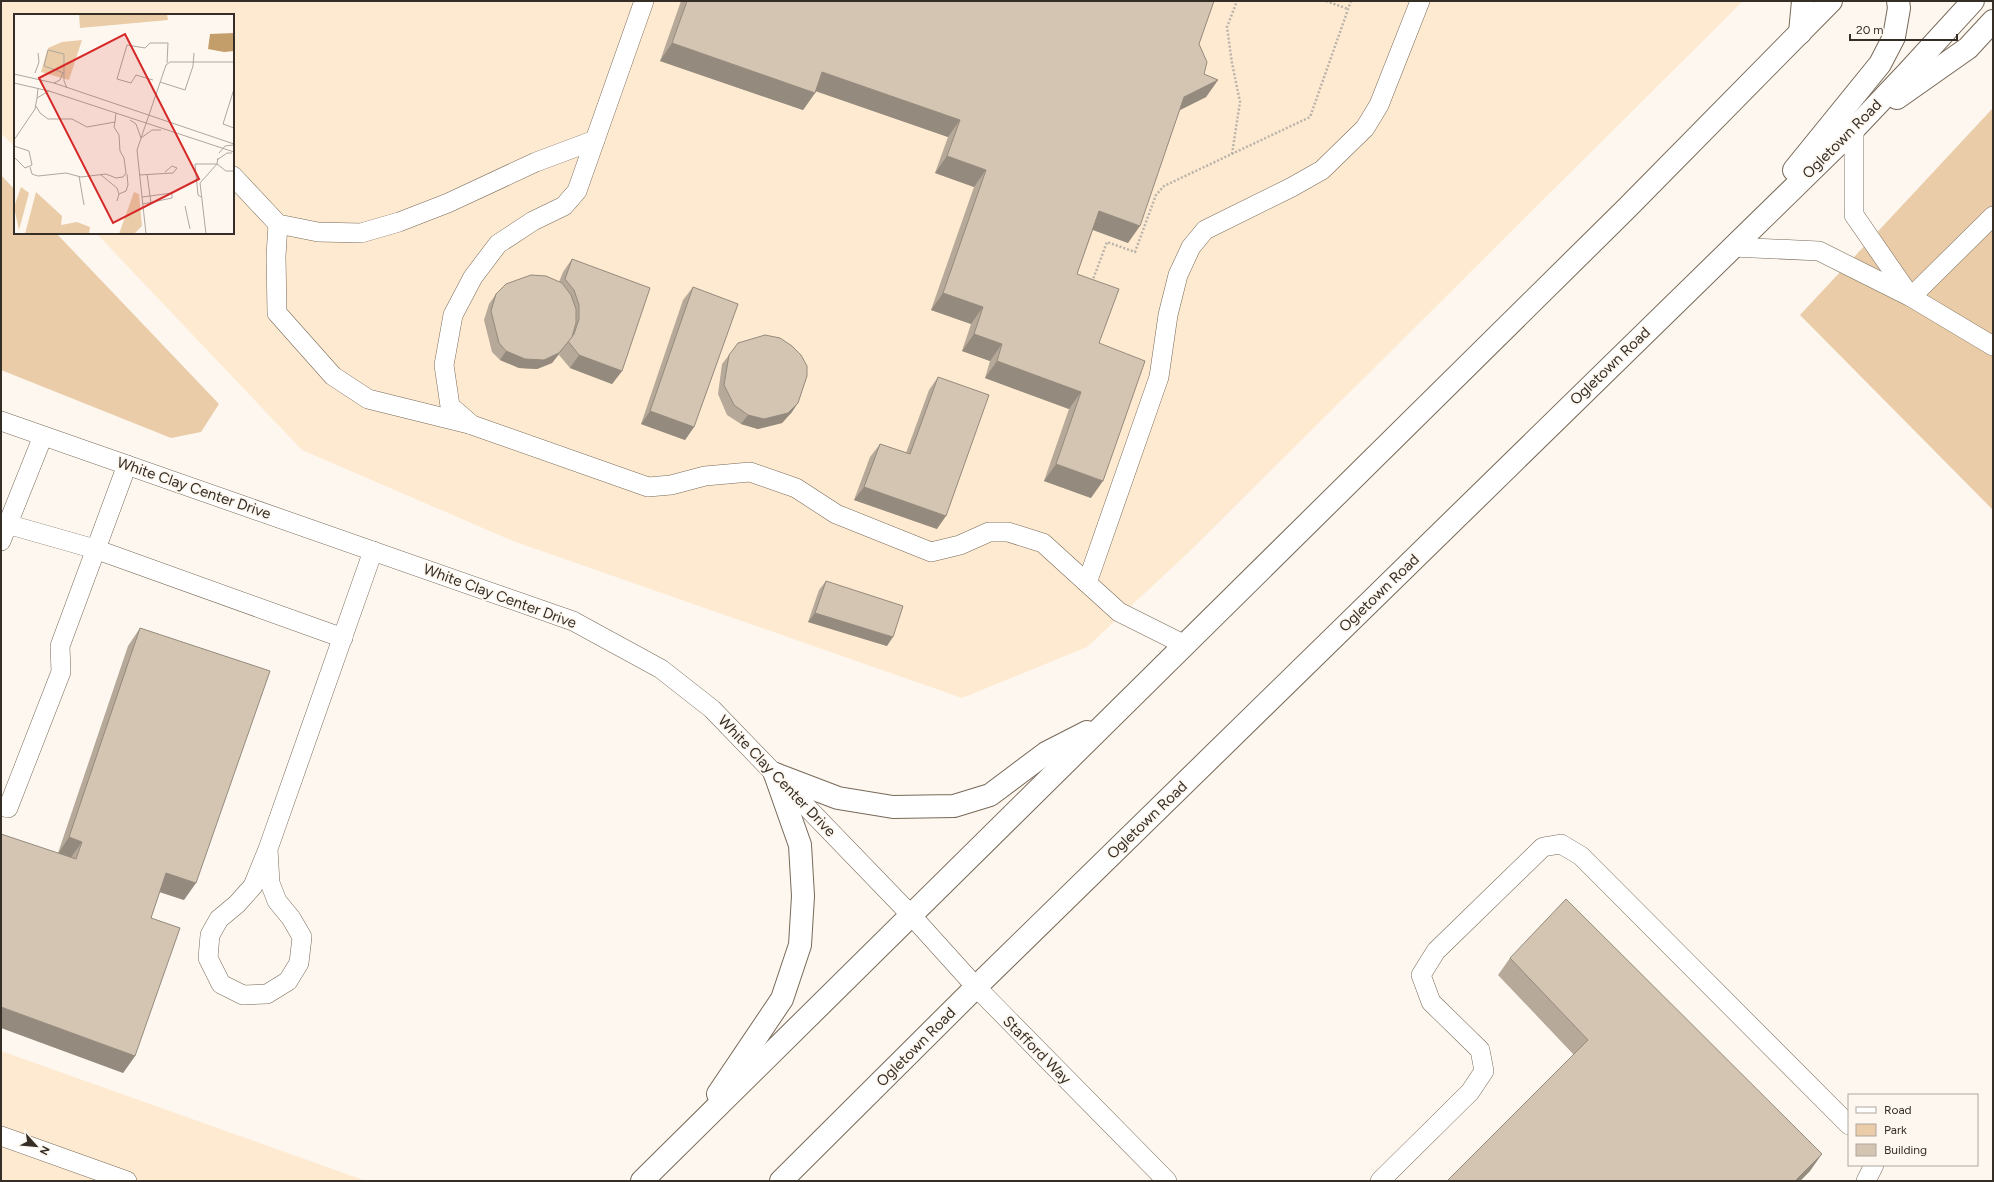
<svg xmlns="http://www.w3.org/2000/svg" width="1994" height="1182" font-family="Figtree,sans-serif">
<rect width="100%" height="100%" fill="#fdf7ef"/>
<g fill="#feead0">
<polygon points="1,1 1743,1 1191,550 1087,647 962,698 513,541 302,450 96,233 233,233 233,15 15,15 15,147 1,133"/>
<polygon points="1,1051 366,1181 1,1181"/>
</g>
<g fill="#eacda8">
<polygon points="1993,108 1993,510 1800,315"/>
<polygon points="1,175 15,190 15,233 56,233 219,404 201,432 171,438 1,370"/>
</g>
<g fill="none" stroke-linecap="round" stroke-linejoin="round">
<g stroke="#776958" stroke-width="20">
<g id="lane">
<polyline points="644,1 577,191 564,206 533,221 498,244 473,277 453,315 444,365 450,406 472,425 648,487 671,485 705,476 750,472 796,488 836,514 931,552 960,545 989,532 1008,532 1043,543 1087,583"/>
<polyline points="1854,129 1854,215 1910,296"/>
<polyline points="233,176 278,224 318,232 361,233 399,222 448,203 536,162 595,140"/>
<polyline points="278,224 276,256 277,313 333,376 368,399 469,424"/>
<polyline points="1732,247 1819,251 1911,297 1993,346"/>
<polyline points="1911,297 1993,216"/>
<polyline points="1,421 573,621 661,669 712,709 911,915 976,987 1167,1181"/>
<polyline points="7,524 95,549 343,638"/>
<polyline points="1,541 43,436"/>
<polyline points="1185,645 1119,612 1087,583 1159,377 1168,315 1178,275 1191,247 1205,230 1292,187 1322,170 1365,128 1379,105 1420,1"/>
<polyline points="1,806 8,808 61,672 60,646 127,465"/>
<polyline points="268,849 270,883 277,901 291,918 302,937 299,963 288,981 267,994 243,995 221,984 208,958 210,935 219,919 237,904 253,886 268,849 373,551"/>
<polyline points="1,1136 127,1181"/>
<polyline points="1380,1181 1470,1092 1484,1071 1480,1050 1431,1002 1421,975 1436,951 1543,847 1561,844 1581,856 1849,1125"/>
<polyline points="1866,1181 1874,1165"/>
</g>
</g>
<g stroke="#776958" stroke-width="24">
<polyline id="street" points="1800,33 1803,1"/>
</g>
<g stroke="#776958" stroke-width="24">
<g id="primary">
<polyline points="1897,98 1968,48 1993,21"/>
<polyline points="1794,170 1880,64 1894,37 1899,8 1898,1"/>
<polyline points="775,774 838,798 893,807 954,806 990,795 1046,753 1087,732"/>
<polyline points="718,1094 782,999 800,945 803,896 800,845 775,774"/>
<polyline points="642,1181 1627,208 1831,1"/>
<polyline points="781,1181 976,987 1854,129 1908,72 1973,1"/>
</g>
</g>
<g stroke="#b9b3ab" stroke-width="2.5" stroke-dasharray="2 2" stroke-linecap="butt">
<polyline points="1326,1 1348,9"/>
<polyline points="1232,154 1240,102 1232,63 1227,27 1237,1"/>
<polyline points="1092,282 1107,242 1135,252 1156,195 1164,186 1310,117 1351,1"/>
</g>
<use href="#lane" stroke="#fff" stroke-width="19"/>
<use href="#street" stroke="#fff" stroke-width="22"/>
<use href="#primary" stroke="#fff" stroke-width="22"/>
</g>
<g fill="#b6a999">
<polygon points="681,1 1214,1 1199,44 1204,74 1218,80 1206,97 1180,110 1128,243 1093,230 1077,274 1099,343 1091,498 1044,481 1069,409 985,378 990,361 962,351 971,324 931,310 974,187 935,173 948,137 815,91 815,93 803,110 660,61"/>
<polygon points="572,259 622,371 612,384 570,368 559,355 561,352 552,363 537,369 519,368 500,360 492,352 484,320 489,304 496,294 559,282 563,272"/>
<polygon points="693,287 694,427 685,440 641,424 683,300"/>
<polygon points="729,355 792,412 782,423 758,429 741,424 727,415 718,394 722,364"/>
<polygon points="938,377 937,529 854,500 870,457 880,444 906,453 929,390"/>
<polygon points="826,581 887,646 808,622 819,590"/>
<polygon points="140,628 184,900 159,892 151,918 135,1056 123,1073 58,853 128,646"/>
<polygon points="1510,958 1810,1171 1800,1181 1447,1181 1574,1055 1498,975"/>
</g>
<g fill="#948a7d">
<polygon points="672,43 815,93 803,110 660,61"/>
<polygon points="822,72 960,120 948,137 810,89"/>
<polygon points="1218,80 1206,97 1172,114 1184,97"/>
<polygon points="947,156 986,170 974,187 935,173"/>
<polygon points="1099,211 1140,226 1128,243 1088,228"/>
<polygon points="943,293 983,307 971,324 931,310"/>
<polygon points="974,334 1002,344 990,361 962,351"/>
<polygon points="567,343 552,363 537,369 519,368 500,360 506,351"/>
<polygon points="579,355 622,371 612,384 570,368"/>
<polygon points="997,361 1081,392 1069,409 985,378"/>
<polygon points="798,403 792,412 782,423 758,429 741,424 748,415"/>
<polygon points="650,411 694,427 685,440 641,424"/>
<polygon points="1056,464 1103,481 1091,498 1044,481"/>
<polygon points="864,487 946,516 937,529 854,500"/>
<polygon points="815,613 893,637 887,646 808,622"/>
<polygon points="69,837 82,842 70,859 58,854"/>
<polygon points="166,873 196,883 184,900 154,890"/>
<polygon points="1,1007 135,1056 123,1073 1,1028"/>
<polygon points="1822,1154 1810,1171 1800,1181 1795,1181"/>
</g>
<g fill="#d4c5b2" stroke="#948a7d">
<polygon points="687,1 1214,1 1199,44 1207,62 1204,74 1218,80 1184,97 1140,226 1099,211 1077,274 1119,289 1099,343 1145,361 1103,481 1056,464 1081,392 997,361 1002,344 974,334 983,307 943,293 986,170 947,156 960,120 822,72 815,93 672,43"/>
<polygon points="572,259 650,288 622,371 579,355 568,341 574,334 579,319 579,305 574,290 565,279"/>
<polygon points="531,275 546,276 562,283 571,295 576,309 576,323 572,337 559,353 544,360 525,359 506,351 499,343 491,311 496,294 506,284"/>
<polygon points="693,287 738,304 694,427 650,411"/>
<polygon points="765,335 780,338 792,346 801,355 807,366 807,376 798,403 788,413 764,419 748,415 734,405 724,385 729,355 738,343"/>
<polygon points="938,377 989,395 946,516 864,487 880,444 910,454"/>
<polygon points="826,581 903,606 893,637 815,613"/>
<polygon points="140,628 270,671 196,883 166,873 151,918 180,928 135,1056 1,1007 1,834 76,859 82,842 69,837"/>
<polygon points="1566,899 1822,1154 1795,1181 1447,1181 1588,1040 1510,958"/>
</g>
<g text-anchor="middle" stroke-width="3.5" stroke-linejoin="round" paint-order="stroke">
<g font-size="15" fill="#342e27" stroke="#fdf7ef">
<text transform="translate(1842 139) rotate(-45)" y="5">Ogletown Road</text>
<text transform="translate(1610 366) rotate(-44)" y="5">Ogletown Road</text>
<text transform="translate(194 488) rotate(19)" y="5">White Clay Center Drive</text>
<text transform="translate(1379 593) rotate(-44)" y="5">Ogletown Road</text>
<text transform="translate(500 596) rotate(20)" y="5">White Clay Center Drive</text>
<text transform="translate(777 776) rotate(46)" y="5">White Clay Center Drive</text>
<text transform="translate(1147 820) rotate(-44)" y="5">Ogletown Road</text>
<text transform="translate(916 1047) rotate(-45)" y="5">Ogletown Road</text>
<text transform="translate(1037 1050) rotate(45)" y="5">Stafford Way</text>
</g>
</g>
<g transform="translate(14 14)">
<rect width="220" height="220" fill="#fdf7ef"/>
<path d="M65 0H153L154 6 66 14ZM68 26 55 66 27 58 34 34 48 28ZM7 173 15 179 5 216 0 193ZM22 178 48 202 47 211 63 208 76 213 75 220H11ZM120 178 125 180 128 212 120 220H105Z" fill="#eacda8"/>
<path d="M220 19V37L210 38 194 35 196 20Z" fill="#c39d6a"/>
<path fill="none" stroke="#ada79f" stroke-width="1" d="M21 59 25 48 24 39M50 59 30 52 34 36 50 40V67L53 74M0 60 40 69 220 130M139 66 122 61 117 69 103 65 113 31 131 34 136 29H154L153 49M146 68 171 76 179 52 180 39M0 69 35 77 220 138M40 69 46 66 49 59M24 74 23 84 35 77M220 75 209 110 220 114M22 92 26 99 34 105H58L73 113 101 108 102 99M116 106 122 110 127 124M127 124 138 116H147M0 126 21 95 23 84M0 132 15 137 18 151 11 154 0 143M205 139 211 132 219 131M203 146 213 139H218M16 153 18 160 24 162 52 159 67 163 92 160 102 164 109 163 112 159 110 144 106 137 105 121 100 113 101 108M133 160 137 189M87 161 103 174 105 180 103 187M125 161 159 159 163 154 158 152 151 158M65 162 70 191M105 180 112 177 114 171 113 160M128 183 158 179V184L129 190M187 183 184 181 181 150H203L212 157H220M171 192 176 215M132 220 123 136 152 51 156 48H220M192 220 186 169 203 150 204 144"/>
<path fill="#d62828" fill-opacity="0.15" stroke="#d62828" stroke-width="2" d="M111 20 185 165 99 209 25 64Z"/>
<rect width="220" height="220" fill="none" stroke="#342e27" stroke-width="2"/>
</g>
<rect width="1994" height="1182" fill="none" stroke="#342e27" stroke-width="4"/>
<rect x="1848" y="1094" width="130" height="72" fill="#fdf7ef" stroke="#ada79f"/>
<rect x="1856" y="1107" width="20" height="6" fill="#ffffff" stroke="#ada79f"/>
<text x="1884" y="1114" font-size="12" fill="#342e27">Road</text>
<rect x="1856" y="1124" width="20" height="12" fill="#eacda8" stroke="#ada79f"/>
<text x="1884" y="1134" font-size="12" fill="#342e27">Park</text>
<rect x="1856" y="1144" width="20" height="12" fill="#d4c5b2" stroke="#ada79f"/>
<text x="1884" y="1154" font-size="12" fill="#342e27">Building</text>
<g transform="translate(36 1146) rotate(117)" stroke="#fdf7ef" stroke-width="3" paint-order="stroke">
<path d="M0-3L7 15L0 10L-7 15Z" fill="#342e27"/>
<text y="-6" font-size="11" font-weight="bold" text-anchor="middle" fill="#342e27">N</text>
</g>
<path d="M1850 34v6h107v-6" fill="none" stroke="#342e27" stroke-width="2"/>
<text x="1856" y="34" font-size="12" fill="#342e27" stroke="#fdf7ef" stroke-width="3" paint-order="stroke">20 m</text>
</svg>
